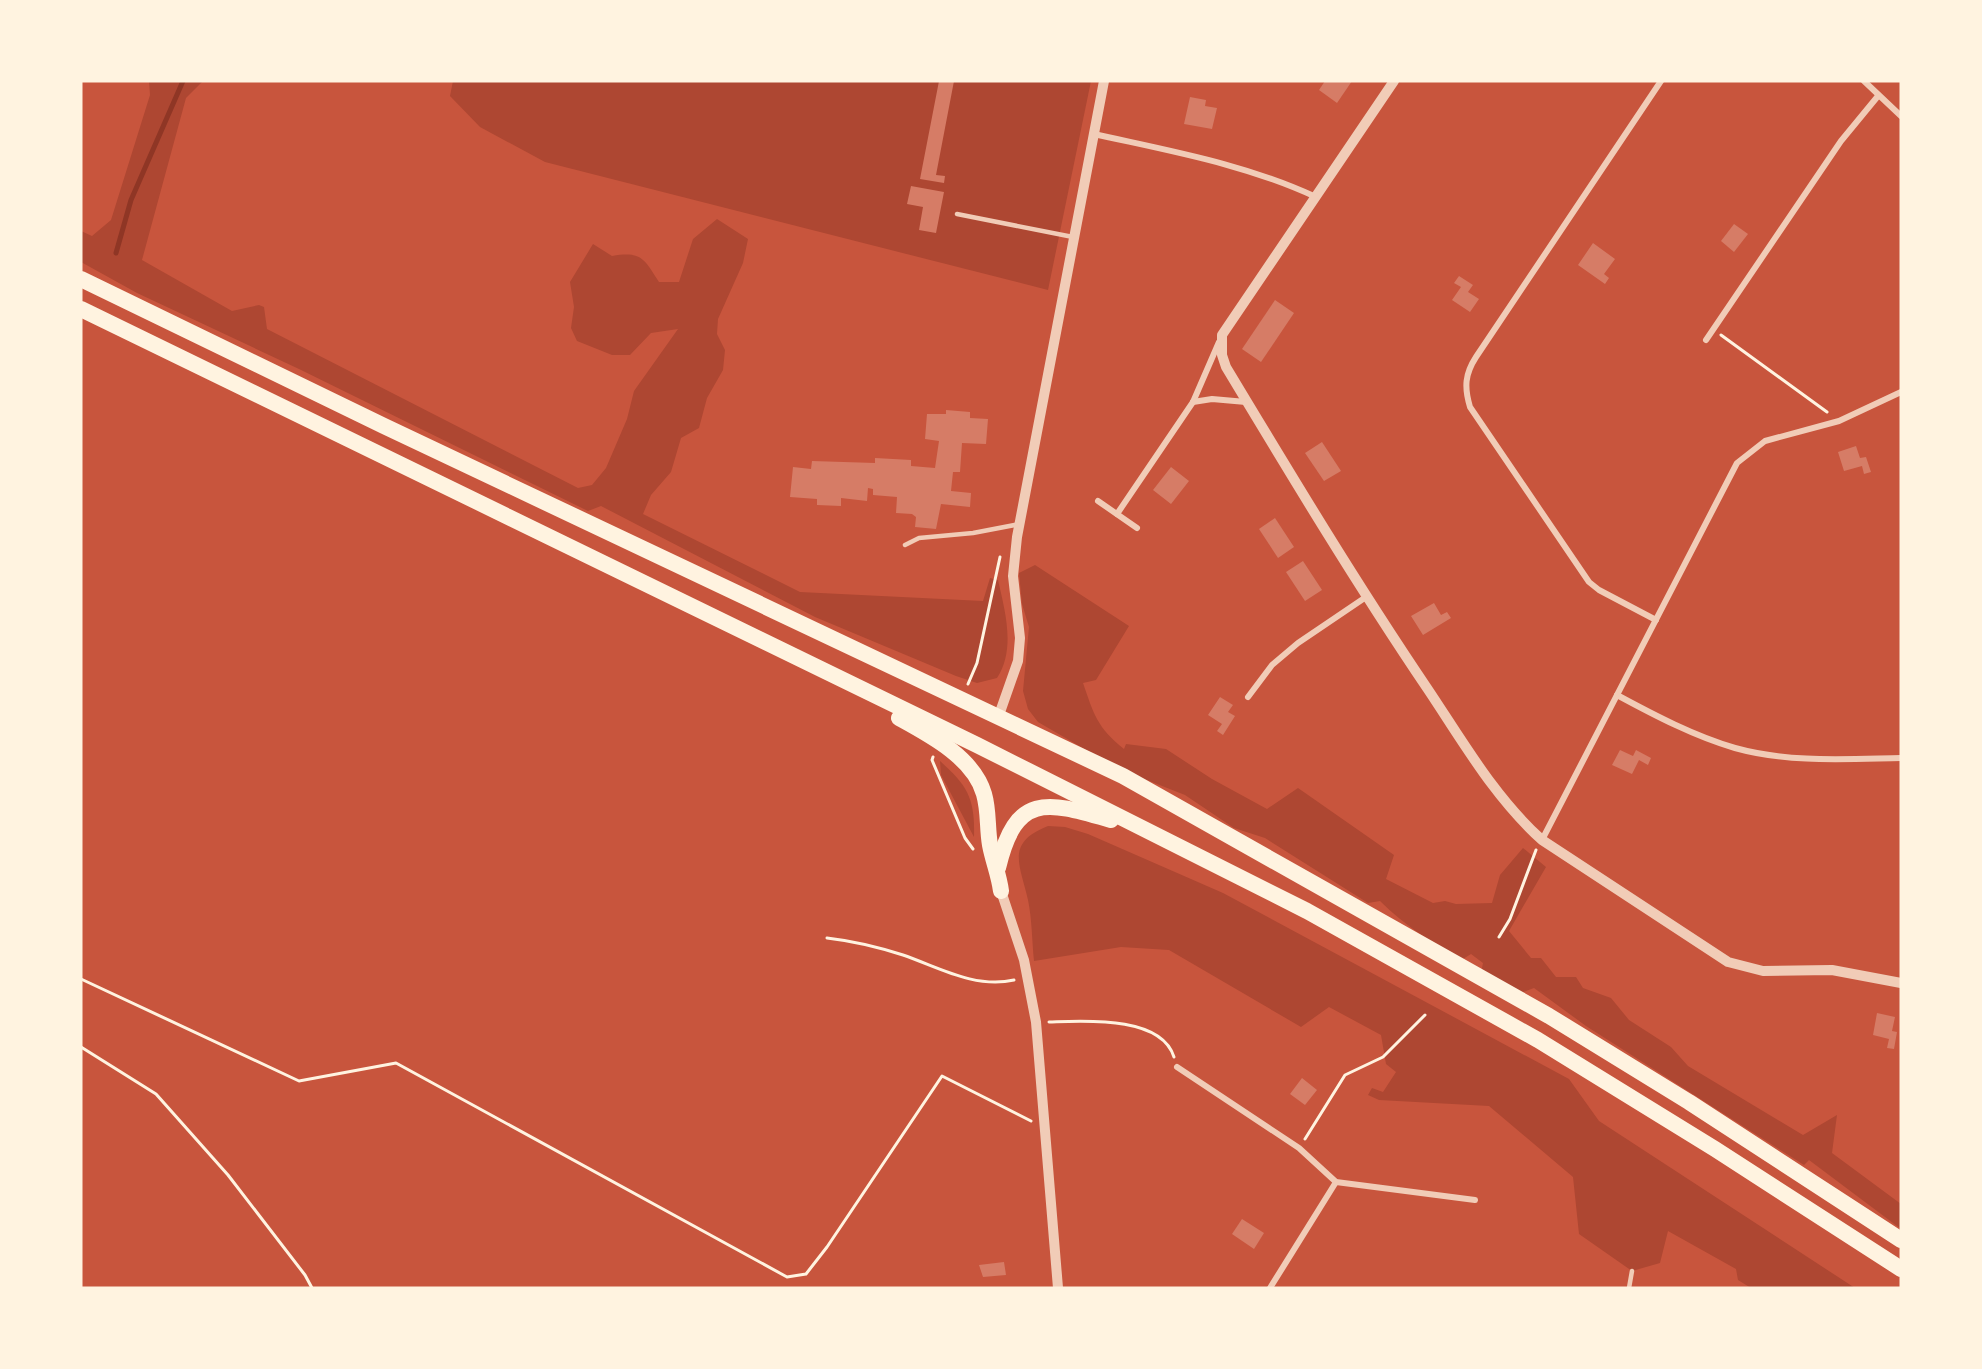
<svg xmlns="http://www.w3.org/2000/svg" width="1982" height="1369" font-family="Inter,sans-serif">
<rect width="100%" height="100%" fill="#c8553d"/>
<g fill="#ae4732">
<path d="M149 81H203L186 98 142 260 232 311 259 305 264 307 267 329 578 488 592 485 606 468 627 419 634 391 678 329 651 333 630 355H612L577 341 571 328 574 307 570 282 593 244 612 256C642 251 644 259 659 282H679L693 239 717 219 748 239 743 263 718 319 717 334 725 350 723 370 707 398 699 428 681 438 671 472 651 495 643 514 800 592 983 601 990 578 998 580C1005 611 1016 649 997 678L977 683 956 676 815 617 601 506 588 511 299 369 137 293 81 262V231L92 236 111 220 150 95Z"/>
<polygon points="453,81 1091,81 1048,290 545,162 480,127 450,96"/>
<path d="M1035 565 1129 626 1096 680 1083 683C1094 715 1097 727 1124 749L1126 744 1166 749 1212 779 1267 809 1298 788 1394 855 1386 879 1433 903 1445 901 1456 904 1492 903 1500 875 1523 848 1546 867 1509 931 1531 958H1541L1556 977H1576L1583 988 1611 998 1629 1020 1671 1047 1688 1066 1803 1135 1837 1115 1832 1153 1901 1204V1229L1809 1160 1804 1165 1586 1026 1534 988 1521 993 1481 973 1483 963 1471 954 1463 959C1432 943 1405 926 1380 901L1368 903 1265 838 1234 828 1185 795 1119 769 1038 722 1028 709 1023 691 1029 627 1022 604 1019 573Z"/>
<path d="M940 761C968 786 975 799 974 837L941 775Z"/>
<path d="M1048 826 1065 827 1088 834 1223 893 1569 1079 1599 1121 1855 1288H1751L1738 1280 1736 1269 1668 1231 1660 1263 1632 1271 1579 1234 1573 1177 1489 1106 1379 1100 1368 1095 1372 1088 1383 1092 1396 1072 1386 1064 1381 1035 1329 1007 1301 1027 1169 950 1121 947 1034 961C1032 941 1032 919 1028 900 1020 864 1005 843 1048 826Z"/>
</g>
<g fill="none" stroke-linecap="round" stroke-linejoin="round">
<polyline stroke="#8f3625" stroke-width="5" points="116,253 131,200 183,81"/>
</g>
<g fill="#d67c66">
<polygon points="939,81 954,81 936,175 945,176 944,183 920,179"/>
<polygon points="1325,81 1352,81 1337,103 1319,90"/>
<polygon points="1190,97 1206,100 1205,106 1217,108 1212,129 1184,124"/>
<polygon points="911,186 944,192 936,233 919,230 923,207 907,204"/>
<polygon points="1734,224 1748,234 1734,252 1721,241"/>
<polygon points="1593,243 1615,259 1604,274 1609,278 1605,284 1578,265"/>
<polygon points="1459,276 1473,285 1468,292 1479,299 1470,312 1452,300 1461,287 1454,283"/>
<polygon points="1275,300 1294,313 1261,362 1242,349"/>
<polygon points="946,410 970,412 970,418 988,419 986,444 962,443 960,472 953,472 951,491 971,493 970,507 941,504 936,529 915,527 916,517 912,514 896,513 897,497 873,495 873,489 868,488 867,501 841,498 841,506 817,505 817,499 790,497 793,467 811,469 812,461 875,463 875,458 911,460 911,466 935,468 939,441 925,439 927,414 946,414"/>
<polygon points="1322,442 1341,471 1324,481 1305,453"/>
<polygon points="1856,446 1860,458 1866,457 1871,472 1864,474 1862,466 1844,471 1838,452"/>
<polygon points="1171,467 1189,481 1171,504 1153,490"/>
<polygon points="1275,518 1294,547 1278,558 1259,529"/>
<polygon points="1303,561 1322,590 1305,601 1286,572"/>
<polygon points="1434,603 1441,615 1447,612 1451,618 1423,635 1411,616"/>
<polygon points="1220,697 1233,705 1228,712 1235,716 1223,735 1217,731 1222,724 1208,715"/>
<polygon points="1620,750 1633,756 1636,750 1651,758 1648,765 1639,760 1632,774 1612,765"/>
<polygon points="1877,1013 1895,1017 1892,1031 1897,1032 1894,1049 1887,1048 1889,1039 1873,1035"/>
<polygon points="1302,1078 1317,1090 1305,1105 1290,1094"/>
<polygon points="1242,1219 1264,1233 1254,1249 1232,1234"/>
<polygon points="1004,1262 1006,1275 983,1277 979,1265"/>
</g>
<g fill="none" stroke-linecap="round" stroke-linejoin="round">
<g stroke="#fff3e0" stroke-width="3">
<polyline points="1721,335 1827,412"/>
<polyline points="968,684 977,663 1000,557"/>
<polyline points="933,757 932,760 965,838 973,849"/>
<polyline points="1499,937 1510,919 1536,850"/>
<path d="M827 938C853 941 878 947 903 955 938 967 975 989 1014 980"/>
<polyline points="81,979 299,1081 396,1063 787,1277 806,1274 827,1247 942,1076 1031,1121"/>
<path d="M1049 1022C1083 1021 1161 1015 1174 1057"/>
<polyline points="81,1047 156,1094 228,1175 305,1275 312,1288"/>
<polyline points="1305,1139 1345,1075 1383,1057 1425,1015"/>
</g>
<g stroke="#f1ccb7" stroke-width="4.5">
<polyline points="957,214 1073,237"/>
<polyline points="905,545 919,538 973,533 1020,524"/>
<polyline points="1629,1288 1632,1271"/>
</g>
<g stroke="#f1ccb7" stroke-width="6">
<polyline points="1864,81 1901,116"/>
<path d="M1094 134C1170 151 1245 164 1316 197"/>
<polyline points="1706,340 1841,141 1878,96"/>
<polyline points="1193,402 1212,399 1246,402"/>
<polyline points="1098,501 1137,528"/>
<polyline points="1117,514 1193,402 1219,342"/>
<path d="M1656 620 1599 590 1589 582 1470 407C1464 387 1465 374 1476 357L1661 81"/>
<path d="M1617 695C1654 715 1694 736 1735 748 1789 763 1846 759 1901 758"/>
<polyline points="1248,697 1272,665 1298,643 1366,597"/>
<polyline points="1542,840 1737,463 1765,441 1839,421 1901,392"/>
<polyline points="1177,1067 1299,1148 1336,1182 1475,1200"/>
<polyline points="1270,1288 1336,1182"/>
</g>
<g stroke="#f1ccb7" stroke-width="10">
<path d="M1394 81 1222 335V355L1226 367C1291 475 1356 583 1427 688 1462 740 1494 797 1542 840L1728 962 1763 971 1832 970 1901 983"/>
<polyline points="999,715 1018,661 1020,638 1013,576 1017,537 1104,81"/>
<polyline points="1001,891 1024,960 1036,1022 1058,1288"/>
</g>
<g stroke="#fff3e0" stroke-width="16">
<polyline points="81,279 384,426 1123,776 1549,1016 1689,1102 1901,1240"/>
<polyline points="81,309 977,745 1307,911 1538,1040 1715,1149 1901,1269"/>
<path d="M899 718C930 735 974 758 984 794 989 811 987 828 990 845 993 861 999 875 1001 891"/>
<path d="M998 868C1016 791 1048 802 1111 820"/>
</g>
</g>
<rect width="1982" height="1369" fill="none" stroke="#fff3e0" stroke-width="165"/>
</svg>
